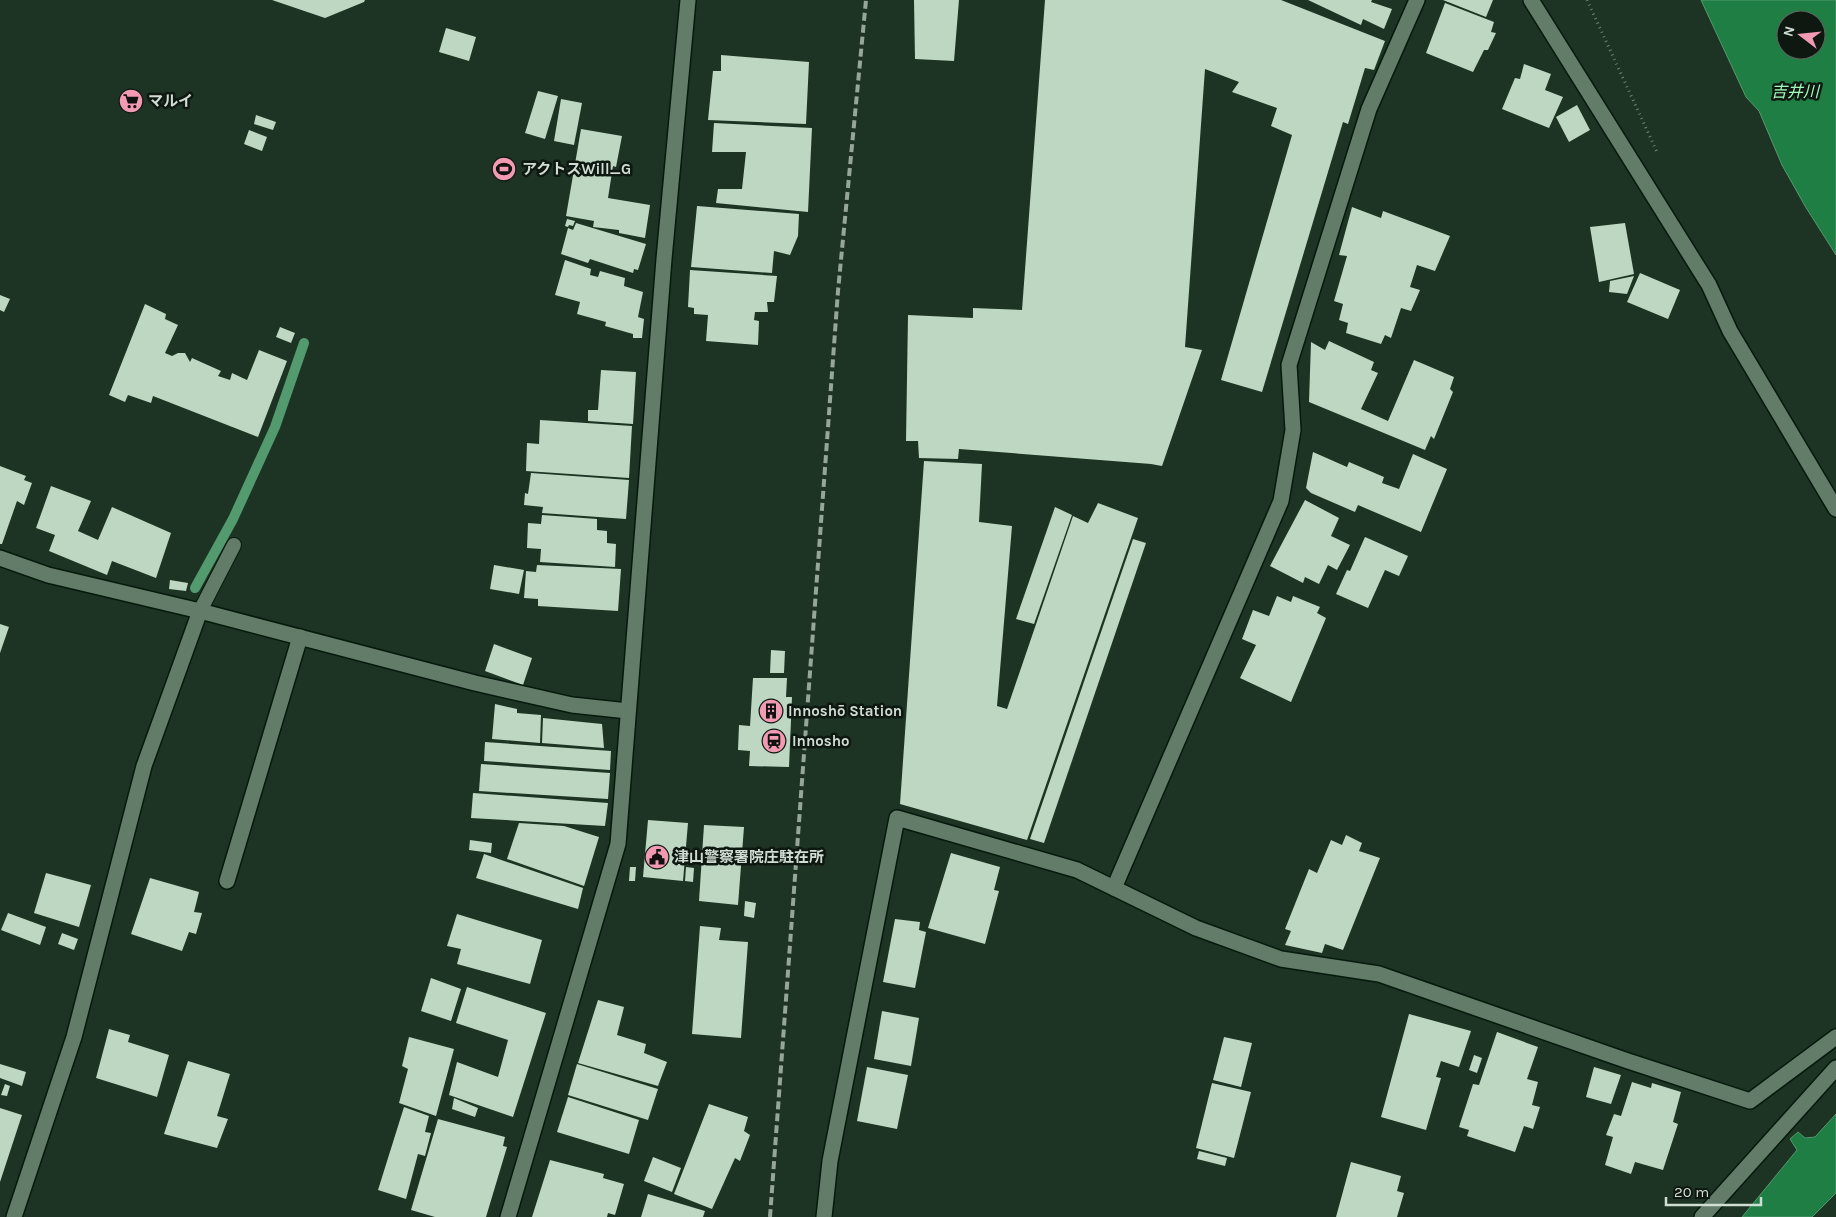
<svg xmlns="http://www.w3.org/2000/svg" width="1836" height="1217" font-family="Karla,'Noto Sans JP',sans-serif">
<rect width="100%" height="100%" fill="#1d3323"/>
<g fill="#1f7e44" stroke="#549a6f" fill-rule="evenodd">
<path d="M1701 0H1836V255L1805 206 1782 165 1759 111 1746 97ZM1786 20H1816V50H1786Z"/>
<polygon points="1836,1114 1836,1193 1812,1217 1742,1217 1797,1150 1790,1139 1798,1132 1805,1138 1815,1137"/>
</g>
<g fill="none" stroke-linecap="round" stroke-linejoin="round">
<polyline stroke="#549a6f" stroke-width="10" points="195,588 233,519 275,427 304,343"/>
</g>
<g fill="#bdd7c2">
<polygon points="272,0 365,0 364,2 325,18"/>
<polygon points="914,0 959,0 954,61 915,59"/>
<polygon points="1045,0 1281,0 1385,41 1374,70 1365,68 1348,124 1343,122 1262,392 1221,380 1292,135 1271,126 1277,108 1232,92 1239,82 1205,69 1185,347 1202,350 1162,466 1151,464 959,449 958,459 919,458 918,441 906,441 908,315 973,318 973,308 1022,310"/>
<polygon points="1308,0 1372,0 1371,2 1392,9 1384,29 1363,19 1361,25"/>
<polygon points="1443,0 1493,0 1486,17"/>
<polygon points="1445,3 1494,22 1491,32 1496,33 1488,50 1484,50 1473,72 1426,53"/>
<polygon points="446,28 476,37 469,61 439,52"/>
<polygon points="721,55 809,62 806,124 708,120 713,71 721,71"/>
<polygon points="1524,64 1551,74 1545,90 1563,97 1549,128 1502,109 1515,78 1520,79"/>
<polygon points="538,91 558,96 545,139 525,133"/>
<polygon points="561,99 582,103 574,145 554,141"/>
<polygon points="1577,105 1590,130 1569,142 1556,117"/>
<polygon points="256,115 276,122 273,130 254,124"/>
<polygon points="714,123 812,128 808,212 716,203 718,189 742,189 746,152 712,152"/>
<polygon points="581,129 622,136 616,167 613,166 608,198 650,205 645,238 619,233 619,230 593,227 594,221 566,216"/>
<polygon points="249,130 267,137 262,151 244,144"/>
<polygon points="697,206 799,214 798,236 790,255 774,251 772,273 691,267"/>
<polygon points="1352,207 1381,218 1383,211 1450,236 1435,271 1417,265 1410,287 1420,290 1411,311 1401,308 1391,338 1385,335 1381,344 1346,333 1348,323 1339,320 1343,304 1334,301 1347,256 1339,255"/>
<polygon points="567,219 575,221 573,226 569,225 568,227 565,226"/>
<polygon points="576,223 646,244 638,270 634,269 633,273 590,259 588,263 561,254 568,228 573,230"/>
<polygon points="1625,223 1634,274 1599,282 1590,227"/>
<polygon points="565,260 591,269 590,275 598,277 600,271 625,278 624,286 643,292 638,317 644,319 642,338 633,338 633,334 605,326 606,322 577,314 580,302 555,295"/>
<polygon points="690,270 777,276 774,302 767,302 768,312 755,312 754,320 759,321 758,345 706,341 708,315 694,314 694,308 688,307"/>
<polygon points="1640,273 1680,290 1668,319 1627,302"/>
<polygon points="1634,276 1627,294 1609,292 1610,281"/>
<polygon points="0,295 10,299 4,312 0,310"/>
<polygon points="145,304 166,314 165,319 178,325 165,353 172,356 178,353 185,353 190,362 192,358 221,371 218,376 230,380 232,373 247,380 259,350 287,361 258,437 153,396 151,403 128,395 125,402 109,395"/>
<polygon points="280,327 295,333 291,343 276,337"/>
<polygon points="1329,341 1374,362 1371,370 1378,373 1361,409 1388,421 1414,360 1454,377 1450,389 1453,392 1434,439 1431,436 1425,450 1309,402 1311,342 1325,350"/>
<polygon points="601,370 636,372 633,424 588,421 588,410 598,410"/>
<polygon points="540,420 632,426 629,478 526,471 527,443 539,444"/>
<polygon points="1313,452 1347,467 1349,462 1384,477 1382,483 1399,489 1413,454 1447,469 1421,532 1358,505 1355,512 1311,493 1306,488"/>
<polygon points="924,461 982,464 979,522 1012,526 997,706 1007,709 1073,516 1088,523 1098,503 1138,518 1027,840 900,804"/>
<polygon points="0,466 26,476 24,480 32,483 24,505 17,501 2,544 0,544"/>
<polygon points="531,473 629,480 626,519 542,513 543,507 524,505 525,493 528,494"/>
<polygon points="51,486 91,501 78,531 98,540 112,507 171,533 156,578 112,561 107,575 49,551 55,535 36,528"/>
<polygon points="1305,500 1339,518 1331,536 1350,545 1337,570 1328,565 1319,584 1305,577 1303,583 1270,566"/>
<polygon points="1055,507 1072,515 1034,624 1016,619"/>
<polygon points="542,515 597,519 597,530 607,531 607,543 616,544 615,567 540,562 541,549 527,548 528,523 541,524"/>
<polygon points="1365,537 1408,556 1399,576 1385,570 1368,608 1336,594 1347,570 1350,571"/>
<polygon points="1133,539 1146,543 1044,843 1030,839"/>
<polygon points="494,565 524,570 519,594 490,589"/>
<polygon points="537,565 621,569 618,611 538,606 538,599 524,598 526,571 536,572"/>
<polygon points="170,580 188,583 186,591 169,589"/>
<polygon points="1277,596 1291,602 1293,596 1320,607 1317,613 1326,618 1291,702 1240,678 1256,645 1242,639 1253,610 1269,616"/>
<polygon points="0,624 9,627 0,653"/>
<polygon points="494,644 532,658 523,685 485,671"/>
<polygon points="771,650 785,651 784,673 770,673"/>
<polygon points="753,678 787,678 786,697 792,697 789,767 749,766 750,751 738,750 739,725 750,726"/>
<polygon points="495,704 517,709 517,713 541,715 540,743 492,739"/>
<polygon points="543,718 602,724 604,748 542,743"/>
<polygon points="485,742 611,751 610,770 484,761"/>
<polygon points="481,764 610,773 608,799 479,791"/>
<polygon points="473,793 608,803 605,826 471,818"/>
<polygon points="648,820 688,823 683,881 643,877"/>
<polygon points="519,823 564,826 599,837 584,886 507,859"/>
<polygon points="704,825 744,827 738,905 699,901"/>
<polygon points="1346,835 1362,843 1359,851 1380,858 1343,950 1325,944 1322,953 1285,945 1291,931 1285,929 1309,869 1317,873 1331,840 1342,845"/>
<polygon points="470,840 492,843 491,853 469,850"/>
<polygon points="951,853 1000,867 994,890 999,891 985,944 928,928"/>
<polygon points="484,854 583,888 578,909 476,878"/>
<polygon points="630,867 636,867 635,881 629,881"/>
<polygon points="686,867 694,868 693,882 685,881"/>
<polygon points="46,873 91,885 79,927 34,913"/>
<polygon points="150,878 199,892 194,912 202,913 196,934 189,932 182,951 131,934"/>
<polygon points="745,901 756,903 754,918 744,916"/>
<polygon points="8,913 46,927 40,945 1,930"/>
<polygon points="457,914 542,940 530,984 457,964 461,949 447,946"/>
<polygon points="895,919 920,922 919,930 926,932 915,988 883,982"/>
<polygon points="700,926 721,928 719,940 748,942 741,1038 692,1034"/>
<polygon points="62,933 78,939 74,950 58,944"/>
<polygon points="431,978 461,989 451,1021 421,1011"/>
<polygon points="467,987 546,1013 513,1117 449,1095 457,1062 498,1077 508,1040 456,1023"/>
<polygon points="598,1000 624,1007 617,1035 646,1044 644,1053 667,1062 658,1086 578,1063"/>
<polygon points="882,1011 919,1018 911,1066 874,1059"/>
<polygon points="1409,1014 1471,1031 1459,1067 1441,1061 1436,1077 1441,1078 1426,1130 1381,1117"/>
<polygon points="109,1029 130,1035 128,1042 169,1055 157,1097 96,1078"/>
<polygon points="1497,1032 1538,1047 1527,1079 1538,1082 1532,1105 1540,1107 1533,1129 1524,1126 1515,1152 1467,1136 1469,1130 1459,1127 1473,1084 1479,1085"/>
<polygon points="409,1037 454,1049 436,1116 399,1103 408,1069 402,1066"/>
<polygon points="1224,1037 1252,1043 1241,1087 1213,1080"/>
<polygon points="1474,1055 1482,1058 1477,1073 1469,1070"/>
<polygon points="188,1061 230,1074 217,1116 228,1119 217,1148 164,1134"/>
<polygon points="0,1064 26,1072 22,1086 0,1078"/>
<polygon points="577,1064 658,1089 648,1120 568,1095"/>
<polygon points="867,1067 908,1075 897,1129 857,1121"/>
<polygon points="1594,1067 1621,1075 1611,1104 1586,1097"/>
<polygon points="1632,1082 1651,1088 1652,1083 1681,1092 1673,1122 1678,1124 1663,1170 1635,1162 1631,1174 1605,1165 1613,1137 1606,1135 1614,1114 1621,1116"/>
<polygon points="1212,1083 1251,1092 1234,1158 1196,1148"/>
<polygon points="5,1084 10,1086 7,1096 1,1095"/>
<polygon points="568,1097 639,1120 629,1154 557,1132"/>
<polygon points="454,1098 478,1108 475,1117 452,1109"/>
<polygon points="709,1104 748,1117 744,1131 750,1135 740,1161 735,1158 712,1209 674,1194"/>
<polygon points="404,1107 429,1116 425,1132 431,1133 425,1156 418,1154 406,1199 378,1190"/>
<polygon points="0,1108 22,1115 0,1182"/>
<polygon points="438,1119 505,1137 503,1146 507,1147 486,1217 435,1217 411,1210"/>
<polygon points="1199,1151 1227,1158 1225,1166 1197,1159"/>
<polygon points="653,1157 681,1168 672,1192 644,1181"/>
<polygon points="550,1160 604,1174 603,1178 624,1184 615,1215 608,1213 607,1217 532,1217"/>
<polygon points="1351,1162 1401,1176 1397,1191 1404,1193 1397,1217 1336,1217"/>
<polygon points="648,1194 705,1211 703,1217 641,1217"/>
</g>
<g fill="none" stroke-linecap="round" stroke-linejoin="round">
<g stroke="#051a0c" stroke-width="16">
<polyline id="service" points="200,611 234,545"/>
</g>
<g stroke="#051a0c" stroke-width="18">
<g id="minor">
<polyline points="1531,0 1709,285 1730,331 1836,509"/>
<polyline points="0,558 48,575 200,611 475,683 572,705 628,711"/>
<polyline points="227,881 300,637"/>
<polyline points="1114,888 1281,501 1293,430 1289,365 1369,109 1417,0"/>
<polyline points="14,1217 74,1037 144,766 200,611"/>
<polyline points="824,1217 830,1161 897,818 1077,870 1196,928 1281,959 1379,974 1625,1060 1750,1101 1836,1037"/>
<polyline points="1702,1217 1836,1068"/>
</g>
</g>
<g stroke="#051a0c" stroke-width="18">
<polyline id="tertiary" points="508,1217 618,844 664,259 688,0"/>
</g>
<polyline stroke="#708275" stroke-width="3" stroke-dasharray="1 4" stroke-linecap="butt" points="1587,0 1657,152"/>
<use href="#service" stroke="#637b69" stroke-width="14"/>
<use href="#minor" stroke="#637b69" stroke-width="15"/>
<use href="#tertiary" stroke="#637b69" stroke-width="15"/>
<polyline stroke="#96a69a" stroke-width="4" stroke-dasharray="8 4" stroke-linecap="butt" points="770,1217 838,291 866,0"/>
</g>
<defs>
<g id="supermarket-disc" transform="scale(1.25)"><circle r="9.5" fill="#f19ab2" stroke="#0e1811"/><path d="M-6-5.5h2.5l.6 2H6L4.5 2H-2.5L-4.4-4H-6ZM-1.5 3.2a1.3 1.3 0 1 0 .1 0ZM3 3.2a1.3 1.3 0 1 0 .1 0Z" fill="#111"/></g>
<g id="stadium-disc" transform="scale(1.25)"><circle r="9.5" fill="#f19ab2" stroke="#0e1811"/><path d="M0-5a6.5 5 0 1 0 0 10a6.5 5 0 1 0 0-10ZM-3.5-1.8h7v3.6h-7Z" fill="#111"/></g>
<g id="building-disc" transform="scale(1.25)"><circle r="9.5" fill="#f19ab2" stroke="#0e1811"/><path d="M-4-6H4V6H1V3H-1V6H-4ZM-2.5-4.3h1.7v1.8h-1.7ZM.8-4.3h1.7v1.8H.8ZM-2.5-1h1.7V.8h-1.7ZM.8-1h1.7V.8H.8Z" fill="#111"/></g>
<g id="station-disc" transform="scale(1.25)"><circle r="9.5" fill="#f19ab2" stroke="#0e1811"/><path d="M-3-6H3Q5-6 5-4V2Q5 4 3 4L4.5 6H3L1.5 4h-3L-3 6H-4.5L-3 4Q-5 4-5 2V-4Q-5-6-3-6ZM-3.5-4v3h7v-3ZM-3.5 1v1.5H-2V1ZM2 1v1.5H3.5V1Z" fill="#111"/></g>
<g id="civic-disc" transform="scale(1.25)"><circle r="9.5" fill="#f19ab2" stroke="#0e1811"/><path d="M-.6-6.5H3V-4.5H.6V-3L4-1V1h2V6H-6V1h2V-1L-.6-3ZM-1.2 2.5V6h2.4V2.5Z" fill="#111"/></g>
</defs>
<g fill-rule="evenodd">
<use href="#supermarket-disc" x="131" y="101"/>
<use href="#stadium-disc" x="504" y="169"/>
<use href="#building-disc" x="771" y="711"/>
<use href="#station-disc" x="774" y="741"/>
<use href="#civic-disc" x="657" y="857"/>
</g>
<g text-anchor="middle" stroke-width="5" stroke-linejoin="round" paint-order="stroke">
<g font-size="15" font-weight="bold" fill="#d0ddd3" stroke="#0e1811" text-anchor="start">
<text x="148" y="106">マルイ</text>
<text x="522" y="174">アクトスWill_G</text>
<text x="788" y="716">Innoshō Station</text>
<text x="792" y="746">Innosho</text>
<text x="674" y="862">津山警察署院庄駐在所</text>
</g>
<g font-size="16" font-style="italic" fill="#a1fab9" stroke="#0e1811">
<text x="1795" y="97">吉井川</text>
</g>
</g>
<g transform="translate(1801 35) rotate(286)"><circle r="24" fill="#0e1811" stroke="#5c675f"/>
<path d="M0-4L9 19L0 12L-9 19Z" fill="#f19ab2"/>
<text y="-8" font-size="14" font-weight="bold" text-anchor="middle" fill="#d0ddd3">N</text>
</g>
<path d="M1666 1197v8h95v-8" fill="none" stroke="#d0ddd3" stroke-width="2.5"/>
<text x="1674" y="1197" font-size="15" fill="#d0ddd3" stroke="#0e1811" stroke-width="4" paint-order="stroke">20 m</text>
</svg>
